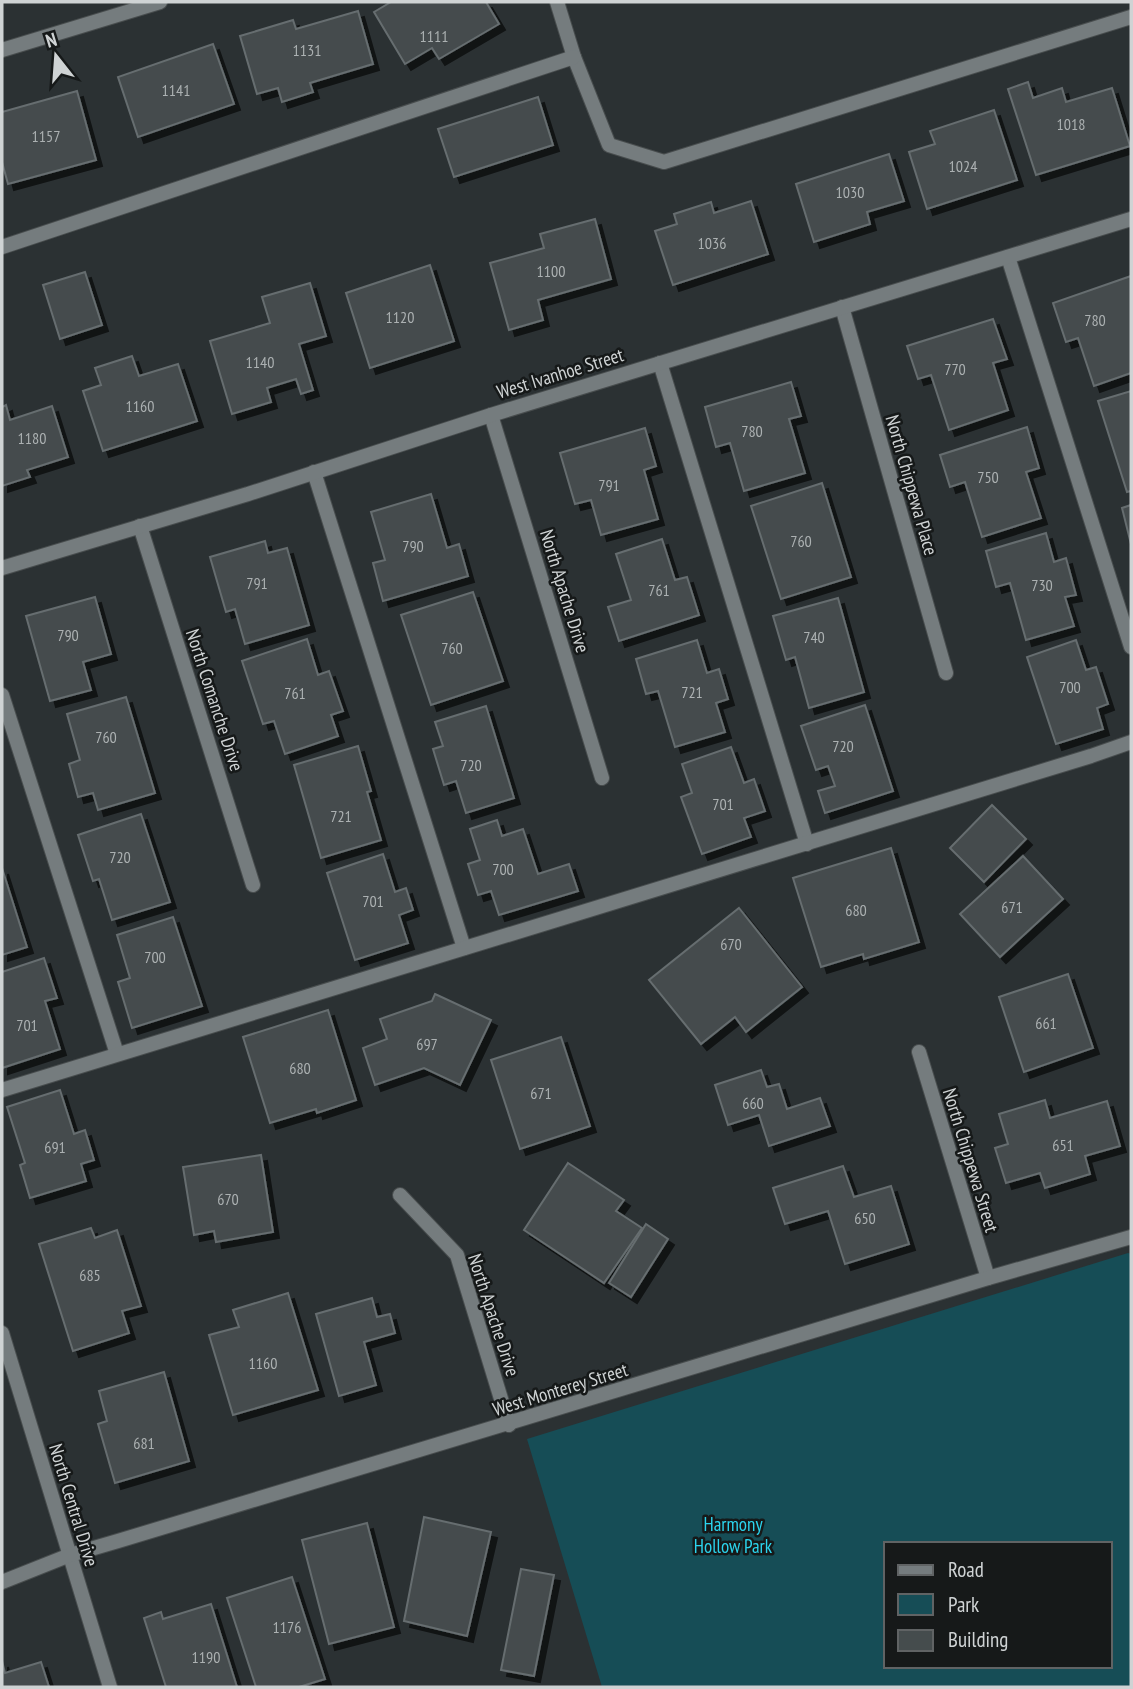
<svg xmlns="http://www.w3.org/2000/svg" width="1133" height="1689" font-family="'PT Sans Narrow',sans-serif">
<defs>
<filter id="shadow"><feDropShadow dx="6" dy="6" stdDeviation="0" flood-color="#0009"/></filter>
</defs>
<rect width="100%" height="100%" fill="#2b3133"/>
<path fill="#164d56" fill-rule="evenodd" d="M1128 1253 1131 1254V1687H602L527 1439ZM886 1544H1110V1666H886Z"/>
<g fill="#454c4d" stroke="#666d6f" stroke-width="2" filter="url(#shadow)">
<polygon points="391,2 486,2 499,24 439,59 432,48 405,64 374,12"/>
<polygon points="358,11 373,64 310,83 313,92 282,102 278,88 257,94 240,36 293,20 296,29"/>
<polygon points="213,44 234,104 138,137 118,77"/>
<polygon points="1028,82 1033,98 1062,88 1066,102 1112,88 1130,146 1036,175 1008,89"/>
<polygon points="77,91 96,160 8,184 2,162 2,112"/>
<polygon points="538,97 553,145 454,177 438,129"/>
<polygon points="994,110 1017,180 927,209 909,152 935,144 930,131"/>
<polygon points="889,154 904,201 867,212 870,224 814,242 796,184"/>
<polygon points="751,201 768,254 673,285 655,231 677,224 674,214 711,202 714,213"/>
<polygon points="595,219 611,279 538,300 543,320 509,330 490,263 544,248 540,234"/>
<polygon points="430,265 454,341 370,368 346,293"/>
<polygon points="85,272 102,325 60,339 43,285"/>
<polygon points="1131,276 1131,373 1094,386 1078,338 1066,342 1053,303"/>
<polygon points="310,283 326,336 299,344 313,390 301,394 296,379 267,388 271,402 232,414 210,341 270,323 262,297"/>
<polygon points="993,319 1007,359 993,363 1008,410 949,430 931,375 918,379 907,346"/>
<polygon points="132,356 139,376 178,364 197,421 103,451 83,391 101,385 95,368"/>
<polygon points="791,382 801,416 789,419 805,473 744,491 730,443 716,447 705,407"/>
<polygon points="1131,391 1131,491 1127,492 1098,401"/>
<polygon points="6,405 10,420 52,406 68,457 27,470 30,477 2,486 2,407"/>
<polygon points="1027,427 1039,468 1026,472 1041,518 982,537 965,482 950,487 940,455"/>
<polygon points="645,428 656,466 644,470 658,519 601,535 591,500 575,504 560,453"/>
<polygon points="822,483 851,577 781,599 751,506"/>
<polygon points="431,494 447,548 459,544 468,576 383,601 373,563 385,560 371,512"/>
<polygon points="1131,505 1131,544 1122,508"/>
<polygon points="1046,533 1054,562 1066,558 1076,595 1065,597 1074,626 1026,640 1010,583 996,587 986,551"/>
<polygon points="662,539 675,580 687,577 699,615 619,641 608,607 631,600 616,554"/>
<polygon points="265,541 268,553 287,548 309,625 245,644 235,609 226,612 210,557"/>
<polygon points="473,592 503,681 431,705 401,615"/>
<polygon points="95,597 111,654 83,662 91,690 50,701 26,616"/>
<polygon points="838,598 864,692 809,708 795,657 786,660 773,616"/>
<polygon points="307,639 318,675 329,671 343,711 331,715 338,736 285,754 274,721 263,724 242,661"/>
<polygon points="697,640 707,673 719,669 728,699 716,703 725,732 675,747 658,691 646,694 636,659"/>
<polygon points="1076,640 1086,670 1096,667 1108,704 1097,708 1103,729 1056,744 1027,657"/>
<polygon points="126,697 155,793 98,810 93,793 78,797 69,764 80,760 67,714"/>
<polygon points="865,705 893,791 825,813 818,791 835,786 828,766 816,770 801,726"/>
<polygon points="486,706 514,798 466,813 456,781 444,785 433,749 443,746 435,722"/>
<polygon points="358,746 371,791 367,792 381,840 321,858 294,765"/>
<polygon points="731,747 744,783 754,779 765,811 744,818 751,837 702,854 681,797 692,793 682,764"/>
<polygon points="992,805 1026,839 984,882 950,848"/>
<polygon points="141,814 170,902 112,920 99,879 93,881 78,835"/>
<polygon points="497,820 502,836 523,829 538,874 569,864 578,891 499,915 491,891 478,895 468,864 480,860 470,829"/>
<polygon points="891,848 919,942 864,959 863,954 821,967 793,878"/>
<polygon points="383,854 395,892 406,888 413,910 399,915 408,943 355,960 327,873"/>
<polygon points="1023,856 1063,899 1000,957 960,914"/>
<polygon points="2,868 27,947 2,955"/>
<polygon points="739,908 802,987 746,1032 735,1017 701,1044 649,980"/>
<polygon points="173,917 202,1006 132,1028 118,982 130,978 117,935"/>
<polygon points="44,958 57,998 45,1001 60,1049 2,1068 2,972"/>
<polygon points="1068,974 1093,1048 1024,1072 999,997"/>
<polygon points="435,994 491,1020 460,1085 424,1068 375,1085 363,1048 387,1039 380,1019 432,1001"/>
<polygon points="328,1010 356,1100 317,1113 316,1109 270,1123 243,1037"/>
<polygon points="561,1037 590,1126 520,1149 491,1060"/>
<polygon points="761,1070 767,1087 779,1084 787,1109 820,1098 830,1126 769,1146 759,1115 728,1125 715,1085"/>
<polygon points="60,1090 74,1134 85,1130 94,1160 81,1164 86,1181 30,1198 20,1165 25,1163 7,1107"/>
<polygon points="1045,1100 1050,1118 1107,1101 1120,1146 1085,1156 1090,1174 1045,1188 1040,1173 1006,1183 995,1148 1008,1144 999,1114"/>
<polygon points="261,1155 273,1232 216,1242 214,1231 194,1235 183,1167"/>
<polygon points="568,1163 624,1200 616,1211 642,1228 604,1283 524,1230"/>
<polygon points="843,1166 854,1197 891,1186 909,1244 845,1264 828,1211 785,1224 773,1188"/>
<polygon points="646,1224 668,1239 631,1297 609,1283"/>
<polygon points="91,1228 95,1238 117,1230 141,1306 122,1311 129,1333 73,1351 39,1244"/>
<polygon points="288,1293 318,1390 233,1415 209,1335 239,1327 233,1310"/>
<polygon points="372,1298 377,1317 390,1314 395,1333 364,1342 376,1385 339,1396 316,1314"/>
<polygon points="164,1372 189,1461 115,1483 98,1424 107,1421 99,1391"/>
<polygon points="424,1517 491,1532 467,1636 404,1621"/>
<polygon points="367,1523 394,1627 329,1644 302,1540"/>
<polygon points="521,1569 554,1575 534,1676 501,1670"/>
<polygon points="292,1577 325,1679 299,1687 256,1687 227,1598"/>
<polygon points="211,1604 237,1687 166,1687 144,1618 161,1612 163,1619"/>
<polygon points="2,1661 5,1673 41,1662 49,1687 2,1687"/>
</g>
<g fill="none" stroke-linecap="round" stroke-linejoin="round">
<g stroke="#484d4e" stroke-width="16">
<g id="service">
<polyline points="557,2 574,57 609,145 664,162 1131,17"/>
<polyline points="2,247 574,57"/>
<polyline points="1008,257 1131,647"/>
<polyline points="660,363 807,844"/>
<polyline points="314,472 464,948"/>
<polyline points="2,695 117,1054"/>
<polyline points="2,1090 1091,756 1131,742"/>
</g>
</g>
<g stroke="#484d4e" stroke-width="16">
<g id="minor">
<polyline points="2,50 160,2"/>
<polyline points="842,307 946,673"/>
<polyline points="491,415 602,778"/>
<polyline points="140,526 253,885"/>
<polyline points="919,1052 988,1278"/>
<polyline points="400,1195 457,1255 509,1425"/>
<polyline points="2,1333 110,1687"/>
<polyline points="2,1582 70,1555 118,1541 988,1278 1131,1237"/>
</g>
</g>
<g stroke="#484d4e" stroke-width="16">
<polyline id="tertiary" points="2,568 248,494 491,415 1131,219"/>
</g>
<use href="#service" stroke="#757c7e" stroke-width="14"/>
<use href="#minor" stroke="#757c7e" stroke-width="14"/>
<use href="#tertiary" stroke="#757c7e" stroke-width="14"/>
</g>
<g text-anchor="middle" stroke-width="5" stroke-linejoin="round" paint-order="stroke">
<g font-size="16" fill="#acb1b2">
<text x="434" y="42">1111</text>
<text x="307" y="56">1131</text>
<text x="176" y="96">1141</text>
<text x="1071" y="130">1018</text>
<text x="46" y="142">1157</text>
<text x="963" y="172">1024</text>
<text x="850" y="198">1030</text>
<text x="712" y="249">1036</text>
<text x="551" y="277">1100</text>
<text x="400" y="323">1120</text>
<text x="1095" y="326">780</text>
<text x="260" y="368">1140</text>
<text x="955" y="375">770</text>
<text x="140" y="412">1160</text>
<text x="752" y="437">780</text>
<text x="32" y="444">1180</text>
<text x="988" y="483">750</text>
<text x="609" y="491">791</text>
<text x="801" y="547">760</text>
<text x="413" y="552">790</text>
<text x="257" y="589">791</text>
<text x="1042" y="591">730</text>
<text x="659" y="596">761</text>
<text x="68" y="641">790</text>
<text x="814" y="643">740</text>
<text x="452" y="654">760</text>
<text x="1070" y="693">700</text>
<text x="692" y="698">721</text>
<text x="295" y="699">761</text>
<text x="106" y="743">760</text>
<text x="843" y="752">720</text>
<text x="471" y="771">720</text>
<text x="723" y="810">701</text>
<text x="341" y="822">721</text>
<text x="120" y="863">720</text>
<text x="503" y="875">700</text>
<text x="373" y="907">701</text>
<text x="1012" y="913">671</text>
<text x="856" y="916">680</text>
<text x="731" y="950">670</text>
<text x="155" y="963">700</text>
<text x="1046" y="1029">661</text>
<text x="27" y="1031">701</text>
<text x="427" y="1050">697</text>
<text x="300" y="1074">680</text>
<text x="541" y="1099">671</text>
<text x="753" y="1109">660</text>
<text x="1063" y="1151">651</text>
<text x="55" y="1153">691</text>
<text x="228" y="1205">670</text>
<text x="865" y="1224">650</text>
<text x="90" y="1281">685</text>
<text x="263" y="1369">1160</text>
<text x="144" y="1449">681</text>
<text x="287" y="1633">1176</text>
<text x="206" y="1663">1190</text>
</g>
<g font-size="19" fill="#cfd3d4" stroke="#161919">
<text transform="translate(560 373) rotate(-17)" y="7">West Ivanhoe Street</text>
<text transform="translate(912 485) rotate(74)" y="7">North Chippewa Place</text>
<text transform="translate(565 591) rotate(73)" y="7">North Apache Drive</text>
<text transform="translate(215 700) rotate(72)" y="7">North Comanche Drive</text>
<text transform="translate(971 1160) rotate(73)" y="7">North Chippewa Street</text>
<text transform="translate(494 1315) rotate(72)" y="7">North Apache Drive</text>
<text transform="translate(560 1389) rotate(-17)" y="7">West Monterey Street</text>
<text transform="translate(74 1505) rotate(73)" y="7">North Central Drive</text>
</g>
<g font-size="19" fill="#2bd4ed" stroke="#161919">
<text x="733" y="1531">Harmony<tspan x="733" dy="22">Hollow Park</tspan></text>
</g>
</g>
<rect width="1133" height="1689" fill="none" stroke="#cfd3d4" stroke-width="7"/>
<rect x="884" y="1542" width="228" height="126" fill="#161919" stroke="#606364" stroke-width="2"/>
<rect x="898" y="1565" width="35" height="10" fill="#757c7e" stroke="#606364" stroke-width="2"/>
<text x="948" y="1577" font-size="21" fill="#cfd3d4">Road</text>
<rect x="898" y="1594" width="35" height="21" fill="#164d56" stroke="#606364" stroke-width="2"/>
<text x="948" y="1612" font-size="21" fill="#cfd3d4">Park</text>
<rect x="898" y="1630" width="35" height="21" fill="#454c4d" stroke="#606364" stroke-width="2"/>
<text x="948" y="1647" font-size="21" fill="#cfd3d4">Building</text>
<g transform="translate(56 56) rotate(343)" stroke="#161919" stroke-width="5" paint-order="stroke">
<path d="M0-5L12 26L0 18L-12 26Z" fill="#cfd3d4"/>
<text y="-10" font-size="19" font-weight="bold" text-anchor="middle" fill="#cfd3d4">N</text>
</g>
</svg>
